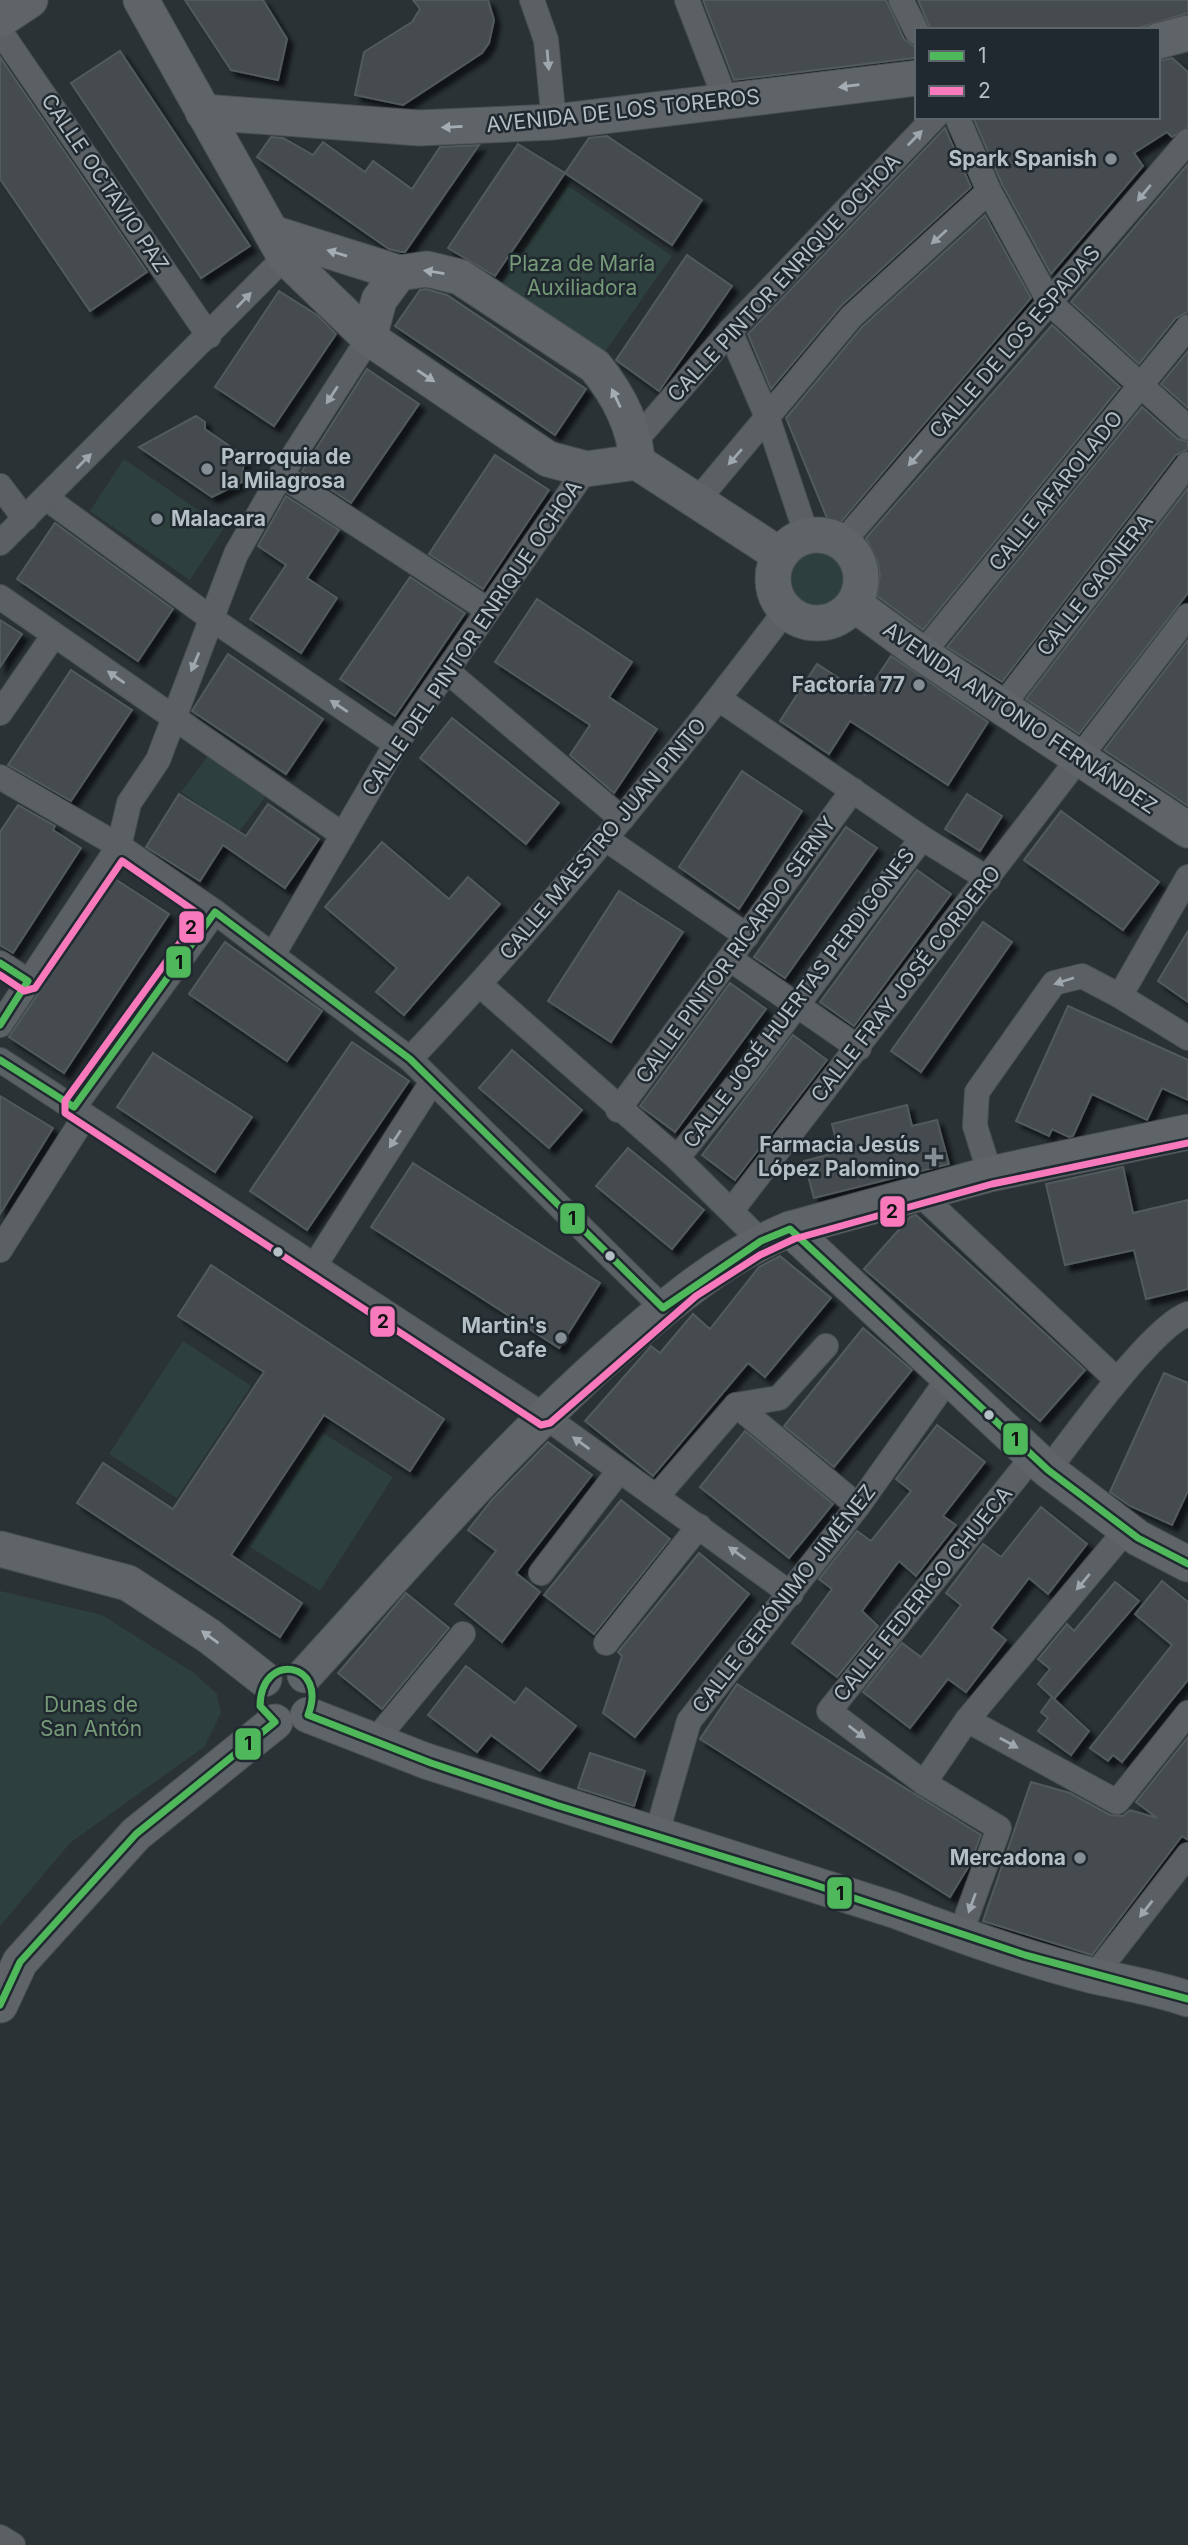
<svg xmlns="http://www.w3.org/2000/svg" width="1188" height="2545" font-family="Inter,sans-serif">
<defs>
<filter id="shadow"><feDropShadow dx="6" dy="6" stdDeviation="2" flood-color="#0009"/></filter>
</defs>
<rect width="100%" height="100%" fill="#2a3236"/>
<g fill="#2d403d">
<polygon points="568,186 672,256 595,366 492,298"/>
<polygon points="124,459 224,528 190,580 90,511"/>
<circle cx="815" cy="580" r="31"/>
<polygon points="222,737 279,779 238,833 181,792"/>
<polygon points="183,1341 251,1386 177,1498 109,1454"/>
<polygon points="323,1433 393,1477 320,1591 250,1547"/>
<polygon points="0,1591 102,1615 194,1673 217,1694 221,1713 204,1747 70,1843 0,1926"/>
</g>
<g fill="#454b4f" stroke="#525a5d" stroke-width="2" filter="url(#shadow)">
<polygon points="185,0 263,0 287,39 278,80 231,70"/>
<polygon points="413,0 488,0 494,20 489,43 482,53 403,105 355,95 364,52 412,22 420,9"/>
<polygon points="703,0 886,0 904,39 915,47 917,54 914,58 734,80"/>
<polygon points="918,0 1188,0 1188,13 1132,30 931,30"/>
<polygon points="120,51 250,246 201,278 71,83"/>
<polygon points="0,57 147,272 90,311 0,179"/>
<polygon points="1172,58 1188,72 1188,127 1172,137 1167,132 1134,153 1143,166 1051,274 1002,184 973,117 1158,117 1158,61"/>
<polygon points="945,128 971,187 841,306 771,389 748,334"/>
<polygon points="607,136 702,200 672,245 565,173 589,138"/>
<polygon points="271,137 283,138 313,155 323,142 365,172 373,161 412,189 440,147 479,145 405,252 401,252 389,249 257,157"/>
<polygon points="518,144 565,173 495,276 448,248"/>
<polygon points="1188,164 1188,312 1176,318 1139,364 1071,302"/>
<polygon points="985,215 1031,298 840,523 827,518 786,418 862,327"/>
<polygon points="687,255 732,286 659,391 616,360"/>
<polygon points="426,289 447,295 586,389 555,435 395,326 420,290"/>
<polygon points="279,291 317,315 336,334 274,426 215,387"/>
<polygon points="1052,325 1120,387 923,630 877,596 880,574 877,560 866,538"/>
<polygon points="1188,351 1188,408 1161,384"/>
<polygon points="367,369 419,404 351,503 302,471"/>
<polygon points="1142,407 1178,439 1188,442 1188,449 1176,455 1002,682 947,647"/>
<polygon points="196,416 205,422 205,429 244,456 242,482 212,497 139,447"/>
<polygon points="495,455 549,490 483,589 429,554"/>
<polygon points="1188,488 1188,593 1079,734 1026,699"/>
<polygon points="286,496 339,530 307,578 337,598 301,653 250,619 286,565 258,546"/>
<polygon points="55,523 173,609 138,661 17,579"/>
<polygon points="410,577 465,613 395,716 340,679"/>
<polygon points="537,599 632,662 609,697 657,729 614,793 570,755 590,725 495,662"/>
<polygon points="0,620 22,634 0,667"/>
<polygon points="1188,640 1188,806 1104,750"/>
<polygon points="228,654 323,719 286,774 192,711"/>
<polygon points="891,656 988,722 948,785 850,721 829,754 780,721 817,664 865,695"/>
<polygon points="71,670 132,710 71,801 8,765"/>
<polygon points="452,718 559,803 526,844 420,758"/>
<polygon points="742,771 802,811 739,909 679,867"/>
<polygon points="179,794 246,836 268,804 319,839 285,888 223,845 200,881 146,847"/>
<polygon points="967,794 1002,816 980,851 945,829"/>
<polygon points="18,805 55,826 53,830 81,848 13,953 0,945 0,832"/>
<polygon points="1061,811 1159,882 1123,930 1024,860"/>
<polygon points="846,827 877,848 785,978 754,957"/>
<polygon points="382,842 449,899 468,877 500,904 404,1015 376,992 397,968 325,907"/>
<polygon points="917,870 951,894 854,1026 820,1002"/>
<polygon points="115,879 169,914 64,1073 9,1037"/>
<polygon points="619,891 683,932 611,1042 548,1001"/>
<polygon points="983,922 1012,942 921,1072 891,1051"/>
<polygon points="1188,931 1188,1002 1158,981"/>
<polygon points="225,942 322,1011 287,1061 189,994"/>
<polygon points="730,983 766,1009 675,1132 640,1106"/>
<polygon points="1068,1006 1188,1060 1188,1100 1162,1088 1147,1120 1092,1094 1073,1136 1069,1137 1052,1129 1049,1136 1016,1121"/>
<polygon points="793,1035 827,1060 735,1180 702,1155"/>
<polygon points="352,1042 409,1081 307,1230 250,1191"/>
<polygon points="512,1050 582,1110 549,1148 479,1088"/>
<polygon points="153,1053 252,1117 215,1172 117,1107"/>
<polygon points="0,1096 53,1128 0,1214"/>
<polygon points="907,1105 912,1126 937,1120 949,1164 814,1198 804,1161 839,1152 832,1124"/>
<polygon points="628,1148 704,1210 672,1249 596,1186"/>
<polygon points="413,1163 600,1283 559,1348 371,1227"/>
<polygon points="1123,1167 1133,1213 1188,1200 1188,1289 1146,1299 1134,1250 1065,1265 1046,1184"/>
<polygon points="916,1215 1085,1370 1040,1421 864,1269 910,1217"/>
<polygon points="780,1256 831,1298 765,1377 748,1363 653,1476 585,1421 651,1346 660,1353 693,1314 710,1329 759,1267"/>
<polygon points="211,1265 444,1419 410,1471 324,1415 231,1555 302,1603 280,1637 77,1503 103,1463 173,1509 264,1372 178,1316"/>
<polygon points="863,1328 912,1370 834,1467 784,1426"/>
<polygon points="1164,1373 1188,1383 1188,1491 1172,1525 1130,1506 1110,1492"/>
<polygon points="937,1425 985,1462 943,1516 956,1525 916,1576 899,1561 862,1611 878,1626 837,1677 792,1643 832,1589 819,1579 857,1531 871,1541 911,1491 896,1479"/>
<polygon points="745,1431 833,1504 789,1558 700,1487"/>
<polygon points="548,1442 592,1475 516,1573 540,1592 502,1642 455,1604 496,1551 468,1530 491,1501"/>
<polygon points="621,1500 670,1539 594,1634 544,1595"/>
<polygon points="1041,1507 1087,1544 1048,1594 1029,1578 991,1628 1006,1640 966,1692 948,1679 910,1728 863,1692 902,1643 921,1657 961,1605 946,1593 983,1544 1001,1557"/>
<polygon points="699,1553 749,1594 635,1737 603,1713 622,1656 618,1652"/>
<polygon points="1162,1581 1188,1602 1188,1680 1122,1762 1113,1755 1108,1761 1090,1748 1172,1645 1135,1614"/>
<polygon points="1115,1582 1139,1601 1054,1699 1038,1684 1050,1669 1038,1659 1067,1624 1074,1631"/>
<polygon points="406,1593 449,1628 382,1709 338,1673"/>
<polygon points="466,1666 515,1703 526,1688 576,1726 540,1771 491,1735 477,1752 428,1715"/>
<polygon points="737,1684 981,1835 970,1864 950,1897 700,1739"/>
<polygon points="1052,1697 1089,1731 1071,1755 1038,1731 1048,1718 1041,1712"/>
<polygon points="1188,1737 1188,1840 1182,1836 1092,1955 983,1921 1031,1782 1070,1793 1110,1815 1123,1816 1130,1810 1157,1818 1136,1802"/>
<polygon points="590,1753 645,1771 634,1806 578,1788"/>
</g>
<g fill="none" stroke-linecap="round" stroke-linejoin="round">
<g stroke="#494e51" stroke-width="26">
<g id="street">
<polyline points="532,0 546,40 554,122"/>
<polyline points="687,0 726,101"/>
<polyline points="901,0 917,32"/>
<polyline points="0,31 209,336"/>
<polyline points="957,117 989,191 1050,303 1188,428"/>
<polyline points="730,331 768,419 807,536"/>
<polyline points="636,440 730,331 935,117"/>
<polyline points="281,475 488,610"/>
<polyline points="0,486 25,519"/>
<polyline points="46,498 212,619 396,744"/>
<polyline points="696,502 851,317 989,191"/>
<polyline points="0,543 285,257"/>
<polyline points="842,543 1188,141"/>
<polyline points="0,597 343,835"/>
<polyline points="922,654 1188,327"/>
<polyline points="447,671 622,819"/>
<polyline points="719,699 922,838 988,879"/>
<polyline points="1003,705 1188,464"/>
<polyline points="0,713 54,635"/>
<polyline points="0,777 119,846 215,912 410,1059 663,1308"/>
<polyline points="606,839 747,936"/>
<polyline points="274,953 396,744 586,469"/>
<polyline points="730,959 859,1048"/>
<polyline points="0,963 28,981"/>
<polyline points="480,985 677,1158 761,1241"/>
<polyline points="1120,996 1188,877"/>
<polyline points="0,1025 119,846 129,803 158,760 236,554 281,475 369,338"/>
<path d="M410 1059C544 917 669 766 786 610"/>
<polyline points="0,1060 543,1415 791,1594"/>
<polyline points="74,1107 215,912"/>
<polyline points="618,1110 853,790"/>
<polyline points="677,1158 747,1072 922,838"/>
<polyline points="990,1174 975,1126 977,1092 1054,983 1082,976 1120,996 1188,1038"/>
<polyline points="921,1195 1117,1380"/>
<polyline points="732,1210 1188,616"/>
<polyline points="0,1250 85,1116"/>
<polyline points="315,1265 432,1082"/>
<polyline points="736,1405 858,1506"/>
<path d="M1048 1470C1074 1437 1152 1326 1188 1314"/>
<polyline points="658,1495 736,1405 779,1398 826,1346"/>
<polyline points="1127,1529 967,1720 1117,1802 1188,1713"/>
<polyline points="541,1573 619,1471"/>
<polyline points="606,1643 699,1526"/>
<polyline points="373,1743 463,1634"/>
<polyline points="924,1783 967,1720"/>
<polyline points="656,1836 689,1721 858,1506 948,1379"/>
<polyline points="960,1935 999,1828 924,1783 829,1711 1034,1455"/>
<polyline points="1094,1976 1188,1855"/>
<polyline points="0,2537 13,2545"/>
</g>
</g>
<g stroke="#494e51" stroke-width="37">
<g id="secondary">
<polyline points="141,0 285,257 369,338 548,459 586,469 637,462"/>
<polyline points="0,20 30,0"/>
<polyline points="1158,41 1188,33"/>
<polyline points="203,112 419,128 554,122 917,78"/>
<polyline points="275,234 399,273"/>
<path d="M369 338 379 300 399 273 427 269 460 277 595 366C617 393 635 427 637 462"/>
<polyline points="637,462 780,555"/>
<circle cx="817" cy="579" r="44"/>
<polyline points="854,604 922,654 1188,830"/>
<polyline points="790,1229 1048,1470 1138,1538 1188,1564"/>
<polyline points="0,1549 128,1583 209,1636 264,1679"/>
<path d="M305 1675C404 1567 499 1454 608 1357 663 1308 722 1257 790 1229L990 1174 1188 1132"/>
<path d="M308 1715 426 1761 894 1910C959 1935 1026 1959 1094 1976 1126 1983 1157 1988 1188 1999"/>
<polyline points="0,2005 20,1962 136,1834 275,1722"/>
</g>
</g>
<use href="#street" stroke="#5b6064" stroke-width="24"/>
<use href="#secondary" stroke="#5f6468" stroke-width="35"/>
<g stroke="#1f292f" stroke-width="12">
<g id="bus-1">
<polyline points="0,963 28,981 0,1025"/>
<polyline points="0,1060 74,1107 215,912 410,1059 663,1308 761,1241 790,1229 1048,1470 1138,1538 1188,1564"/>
<path d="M0 2005 20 1962 136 1834 275 1722 260 1706C261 1650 329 1662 308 1715L431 1763 556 1805 809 1883 1025 1955 1188 1999"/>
</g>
</g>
<g stroke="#1f292f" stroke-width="12">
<polyline id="bus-2" points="0,975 24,991 35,988 122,861 200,915 65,1101 65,1113 541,1425 550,1423 696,1296 760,1255 794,1239 992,1184 1188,1143"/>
</g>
<use href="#bus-1" stroke="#4fb85b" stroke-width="7"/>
<use href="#bus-2" stroke="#f87abc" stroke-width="7"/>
</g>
<defs><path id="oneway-solid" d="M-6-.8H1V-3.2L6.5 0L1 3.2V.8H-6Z" transform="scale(1.75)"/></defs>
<g fill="#9ea7ae">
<use href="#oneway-solid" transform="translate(548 60) rotate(85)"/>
<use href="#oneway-solid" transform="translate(915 138) rotate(-46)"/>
<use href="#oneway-solid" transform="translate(1144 193) rotate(130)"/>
<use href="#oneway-solid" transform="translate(939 237) rotate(138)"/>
<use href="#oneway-solid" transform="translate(244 300) rotate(-46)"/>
<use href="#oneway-solid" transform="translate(332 395) rotate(123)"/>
<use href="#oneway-solid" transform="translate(735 457) rotate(131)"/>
<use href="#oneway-solid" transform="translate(915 458) rotate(131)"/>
<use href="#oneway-solid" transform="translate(84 461) rotate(-45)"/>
<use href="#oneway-solid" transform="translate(195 662) rotate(113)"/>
<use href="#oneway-solid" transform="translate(116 677) rotate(-145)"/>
<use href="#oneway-solid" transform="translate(339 706) rotate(-146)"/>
<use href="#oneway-solid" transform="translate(1064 981) rotate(162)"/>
<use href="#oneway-solid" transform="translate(395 1139) rotate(123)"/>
<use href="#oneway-solid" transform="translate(581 1443) rotate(-144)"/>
<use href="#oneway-solid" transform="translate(737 1553) rotate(-144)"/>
<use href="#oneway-solid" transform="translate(1083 1582) rotate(130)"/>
<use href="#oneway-solid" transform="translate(857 1732) rotate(37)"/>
<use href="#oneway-solid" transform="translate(1009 1743) rotate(29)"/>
<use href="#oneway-solid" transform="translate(972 1903) rotate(110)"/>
<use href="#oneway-solid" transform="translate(1146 1909) rotate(128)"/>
</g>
<g fill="#a4adb3">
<use href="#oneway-solid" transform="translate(849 86) rotate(173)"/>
<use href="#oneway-solid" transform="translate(452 127) rotate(177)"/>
<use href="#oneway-solid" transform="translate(337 253) rotate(-163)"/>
<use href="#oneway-solid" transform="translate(434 272) rotate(-171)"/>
<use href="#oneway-solid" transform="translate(426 376) rotate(34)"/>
<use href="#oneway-solid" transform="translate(616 398) rotate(-115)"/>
<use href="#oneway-solid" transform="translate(210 1637) rotate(-144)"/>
</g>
<g fill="#848e94" stroke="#1f292f" stroke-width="2.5">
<circle cx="1111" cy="159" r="7"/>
<circle cx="207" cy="469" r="7"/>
<circle cx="157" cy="519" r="7"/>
<circle cx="919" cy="685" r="7"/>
<path d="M930.5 1146.5h7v7h7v7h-7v7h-7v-7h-7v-7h7z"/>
<circle cx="561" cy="1338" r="7"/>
<circle cx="1080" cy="1858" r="7"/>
</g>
<g fill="#b5bfc6" stroke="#1f292f" stroke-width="2.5">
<circle cx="278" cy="1252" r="6"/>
<circle cx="610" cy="1256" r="6"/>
<circle cx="989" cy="1415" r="6"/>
</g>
<g text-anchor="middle" stroke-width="5" stroke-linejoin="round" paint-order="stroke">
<g font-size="21" fill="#b5bfc6" stroke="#1f292f">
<text transform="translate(623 111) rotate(-6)" y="7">AVENIDA DE LOS TOREROS</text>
<text transform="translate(105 183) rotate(56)" y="7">CALLE OCTAVIO PAZ</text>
<text transform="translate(784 278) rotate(-47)" y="7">CALLE PINTOR ENRIQUE OCHOA</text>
<text transform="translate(1015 342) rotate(-49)" y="7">CALLE DE LOS ESPADAS</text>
<text transform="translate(1056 491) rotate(-51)" y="7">CALLE AFAROLADO</text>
<text transform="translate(1095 585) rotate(-52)" y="7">CALLE GAONERA</text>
<text transform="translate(472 638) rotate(-56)" y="7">CALLE DEL PINTOR ENRIQUE OCHOA</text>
<text transform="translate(1020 718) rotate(34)" y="7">AVENIDA ANTONIO FERNÁNDEZ</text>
<text transform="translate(603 839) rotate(-50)" y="7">CALLE MAESTRO JUAN PINTO</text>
<text transform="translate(736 950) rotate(-54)" y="7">CALLE PINTOR RICARDO SERNY</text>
<text transform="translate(906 984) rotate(-52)" y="7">CALLE FRAY JOSÉ CORDERO</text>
<text transform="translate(799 998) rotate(-53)" y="7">CALLE JOSÉ HUERTAS PERDIGONES</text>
<text transform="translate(923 1594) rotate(-51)" y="7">CALLE FEDERICO CHUECA</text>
<text transform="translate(784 1599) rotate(-52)" y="7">CALLE GERÓNIMO JIMÉNEZ</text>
</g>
<g font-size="21" font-weight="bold" fill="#b5bfc6" stroke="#1f292f" text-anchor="end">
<text x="1097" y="166">Spark Spanish</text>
<text x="221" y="464" text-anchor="start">Parroquia de<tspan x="221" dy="24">la Milagrosa</tspan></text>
<text x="171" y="526" text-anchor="start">Malacara</text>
<text x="905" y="692">Factoría 77</text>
<text x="920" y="1152">Farmacia Jesús<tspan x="920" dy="24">López Palomino</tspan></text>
<text x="547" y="1333">Martin's<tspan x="547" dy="24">Cafe</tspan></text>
<text x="1066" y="1865">Mercadona</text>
</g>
<g font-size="21" fill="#769977" stroke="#1f292f">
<text x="582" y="271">Plaza de María<tspan x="582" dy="24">Auxiliadora</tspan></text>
<text x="91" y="1712">Dunas de<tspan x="91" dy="24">San Antón</tspan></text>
</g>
</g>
<g stroke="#1f292f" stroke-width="2.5">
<rect x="178" y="910" width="27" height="34" rx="7" fill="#f87abc"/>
<rect x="165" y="945" width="27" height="34" rx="7" fill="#4fb85b"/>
<rect x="879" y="1195" width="27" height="33" rx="7" fill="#f87abc"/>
<rect x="559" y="1202" width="27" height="33" rx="7" fill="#4fb85b"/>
<rect x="369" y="1305" width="27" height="33" rx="7" fill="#f87abc"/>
<rect x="1002" y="1422" width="27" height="34" rx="7" fill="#4fb85b"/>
<rect x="234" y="1727" width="28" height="34" rx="7" fill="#4fb85b"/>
<rect x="826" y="1876" width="27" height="34" rx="7" fill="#4fb85b"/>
</g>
<g font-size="19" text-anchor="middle" font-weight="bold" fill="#111">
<text x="191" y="934">2</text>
<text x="179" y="969">1</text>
<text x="892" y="1218">2</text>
<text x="572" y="1225">1</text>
<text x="383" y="1328">2</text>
<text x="1015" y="1446">1</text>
<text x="248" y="1750">1</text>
<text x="840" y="1900">1</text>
</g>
<rect x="915" y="28" width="245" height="91" fill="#1f292f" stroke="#5b656b" stroke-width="2"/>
<rect x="929" y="51" width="35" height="10" fill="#4fb85b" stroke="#5b656b" stroke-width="2"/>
<text x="978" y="63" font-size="21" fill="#b5bfc6">1</text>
<rect x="929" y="86" width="35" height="10" fill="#f87abc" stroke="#5b656b" stroke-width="2"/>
<text x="978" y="98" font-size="21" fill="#b5bfc6">2</text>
</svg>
